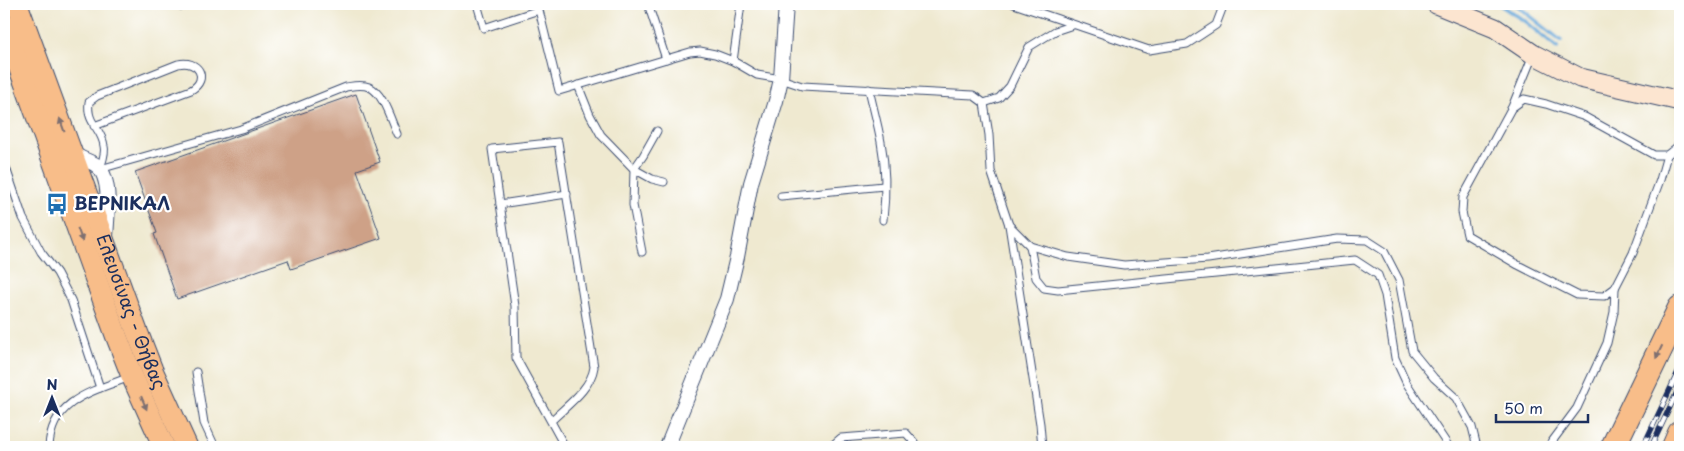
<svg xmlns="http://www.w3.org/2000/svg" width="1684" height="451" font-family="'Playpen Sans',sans-serif">
<rect width="100%" height="100%" fill="#fff"/>
<filter id="ink" filterUnits="userSpaceOnUse"><feTurbulence type="fractalNoise" baseFrequency=".02" numOctaves="2"/><feDisplacementMap in="SourceGraphic" scale="10" xChannelSelector="R" yChannelSelector="G"/><feConvolveMatrix kernelMatrix="1 2 1 2 8 2 1 2 1" color-interpolation-filters="sRGB"/></filter>
<filter id="wash" filterUnits="userSpaceOnUse"><feTurbulence type="fractalNoise" baseFrequency=".0096" numOctaves="4" result="noise"/><feDisplacementMap in="SourceGraphic" scale="20" xChannelSelector="R" yChannelSelector="G"/><feGaussianBlur stdDeviation="1.12" result="paint"/><feColorMatrix in="noise" values="0 0 0 0 0 0 0 0 0 0 0 0 0 0 0 0 0 1.4 0 .05"/><feComposite in="paint" operator="in"/></filter>
<g filter="url(#wash)">
<rect width="100%" height="100%" fill="#efe9d0"/>
<g fill="none" stroke-linecap="round" stroke-linejoin="round">
<g stroke="#66a8da" stroke-width="4">
<polyline points="1499,4 1526,22 1557,48"/>
<polyline points="1515,4 1561,41"/>
</g>
</g>
<g id="blocks">
<polygon fill="#cea187" points="356,94 380,162 357,170 381,238 291,269 288,260 177,299 154,234 157,233 135,172"/>
</g>
</g>
<g filter="url(#ink)">
<use href="#blocks" fill-opacity="0" stroke="#3b4b6f" stroke-width="1"/>
<g fill="none" stroke-linecap="round" stroke-linejoin="round">
<g stroke="#3b4b6f" stroke-width="9">
<g id="lane">
<polyline points="173,4 181,6 189,4"/>
<polyline points="477,4 484,28 539,10 559,91 690,52 700,51 715,54 733,61 757,75 781,79 802,86 973,95 984,103 989,135 991,171 1009,225 1030,246 1068,257 1124,265 1208,259 1337,239 1367,240 1384,251 1399,280 1412,351 1434,378 1456,398 1472,427 1477,447"/>
<polyline points="648,4 666,59"/>
<polyline points="1014,4 1149,50 1187,44 1216,25 1224,4"/>
<polyline points="1533,55 1512,107 1463,197 1462,212 1467,235 1518,265 1577,295 1604,296 1615,288 1633,253 1660,180 1667,155"/>
<polyline points="733,61 741,4"/>
<polyline points="578,85 590,115 601,135 634,169 652,179 664,182"/>
<path d="M869 89C873 107 878 125 881 142 886 168 886 194 883 220"/>
<polyline points="984,103 999,98 1010,86 1029,47 1055,31 1073,25"/>
<polyline points="1513,107 1524,99 1546,104 1585,117 1654,155 1667,155 1678,146 1680,141"/>
<path d="M94 126 191 90C210 79 198 59 178 64L97 96 89 102C86 124 102 128 104 146 106 153 102 162 100 169"/>
<polyline points="4,162 23,218 41,252 57,273 71,300 100,388"/>
<path d="M100 169 241 129 346 87C353 86 362 84 369 87 383 92 391 121 397 134"/>
<polyline points="781,196 884,186"/>
<polyline points="500,204 567,194"/>
<polyline points="1009,225 1040,424 1042,447"/>
<polyline points="1030,246 1036,278 1044,288 1058,290 1355,260 1378,275 1385,295 1395,358 1407,384 1449,447"/>
<polyline points="642,252 633,205 634,169 643,156 657,131"/>
<polyline points="196,372 204,423 215,447"/>
<path d="M551 421C566 406 591 389 594 367L558 142 492 149 515 306 516 358 565 447"/>
<path d="M49 447C51 400 93 391 130 377"/>
<polyline points="833,447 833,445 841,438 906,433 914,442 916,447"/>
<polyline points="1548,447 1577,408 1607,343 1614,312 1615,288"/>
</g>
</g>
<g stroke="#3b4b6f" stroke-width="16">
<g id="street">
<path d="M72 152C79 159 88 160 96 165 113 177 107 219 106 237"/>
<polyline points="667,447 727,299 737,257 751,183 776,101 781,79 786,4"/>
</g>
</g>
<g stroke="#3b4b6f" stroke-width="21">
<polyline id="secondary" points="1436,4 1495,28 1533,54 1580,78 1680,101"/>
</g>
<g stroke="#3b4b6f" stroke-width="23">
<g id="primary">
<path id="s1" d="M17 4 136 329 152 370 187 447"/>
<polyline points="4,25 116,335 132,376 164,447"/>
</g>
</g>
<g stroke="#3b4b6f" stroke-width="26">
<g id="highway">
<polyline points="1613,447 1680,308"/>
<polyline points="1674,447 1680,433"/>
</g>
</g>
<use href="#lane" stroke="#fff" stroke-width="7"/>
<use href="#street" stroke="#fff" stroke-width="14"/>
<use href="#secondary" stroke="#fce5d0" stroke-width="19"/>
<use href="#primary" stroke="#f8bd89" stroke-width="21"/>
<use href="#highway" stroke="#f8bd89" stroke-width="24"/>
<g stroke="#1b2f5e" stroke-width="5.5">
<g id="rail">
<polyline points="1643,447 1680,368"/>
<polyline points="1651,447 1680,386"/>
</g>
</g>
<use href="#rail" stroke="#fff" stroke-width="4" stroke-dasharray="11" stroke-linecap="butt"/>
</g>
<defs><path id="oneway-solid" d="M-6-.8H1V-3.2L6.5 0L1 3.2V.8H-6Z" transform="scale(1.25)"/></defs>
<g fill="#7e6f71">
<use href="#oneway-solid" transform="translate(62 125) rotate(-110)"/>
<use href="#oneway-solid" transform="translate(80 235) rotate(70)"/>
<use href="#oneway-solid" transform="translate(1659 352) rotate(116)"/>
<use href="#oneway-solid" transform="translate(144 403) rotate(67)"/>
</g>
</g>
<defs>
<g id="bus-bare" transform="scale(1.725)"><path d="M-5-6H5V4H4V6H2V4H-2V6H-4V4H-5ZM-3.5-4V0h7V-4ZM-3.5 1.2v1.5H-2V1.2ZM2 1.2v1.5H3.5V1.2Z" fill="#1f6fb2" stroke="#fff" stroke-width="2.5" paint-order="stroke"/></g>
</defs>
<g fill-rule="evenodd">
<use href="#bus-bare" x="57" y="204"/>
</g>
<g text-anchor="middle" stroke-width="4.5" stroke-linejoin="round" paint-order="stroke">
<g font-size="18" font-weight="bold" fill="#1b2f5e" stroke="#fff" text-anchor="start">
<text x="74" y="210">ΒΕΡΝΙΚΑΛ</text>
</g>
<g font-size="18" fill="#1b2f5e" stroke="#fff">
<text dy="6" stroke="none"><textPath href="#s1" startOffset="328">Ελευσίνας - Θήβας</textPath></text>
</g>
</g>
<rect width="1684" height="451" fill="none" stroke="#fff" stroke-width="20"/>
<g transform="translate(52 398)" stroke="#ffffff" stroke-width="4" paint-order="stroke">
<path d="M0-4L9 19L0 12L-9 19Z" fill="#1b2f5e"/>
<text y="-8" font-size="14" font-weight="bold" text-anchor="middle" fill="#1b2f5e">N</text>
</g>
<path d="M1496 414v8h92v-8" fill="none" stroke="#1b2f5e" stroke-width="2.5"/>
<text x="1504" y="414" font-size="15" fill="#1b2f5e" stroke="#ffffff" stroke-width="4" paint-order="stroke">50 m</text>
</svg>
